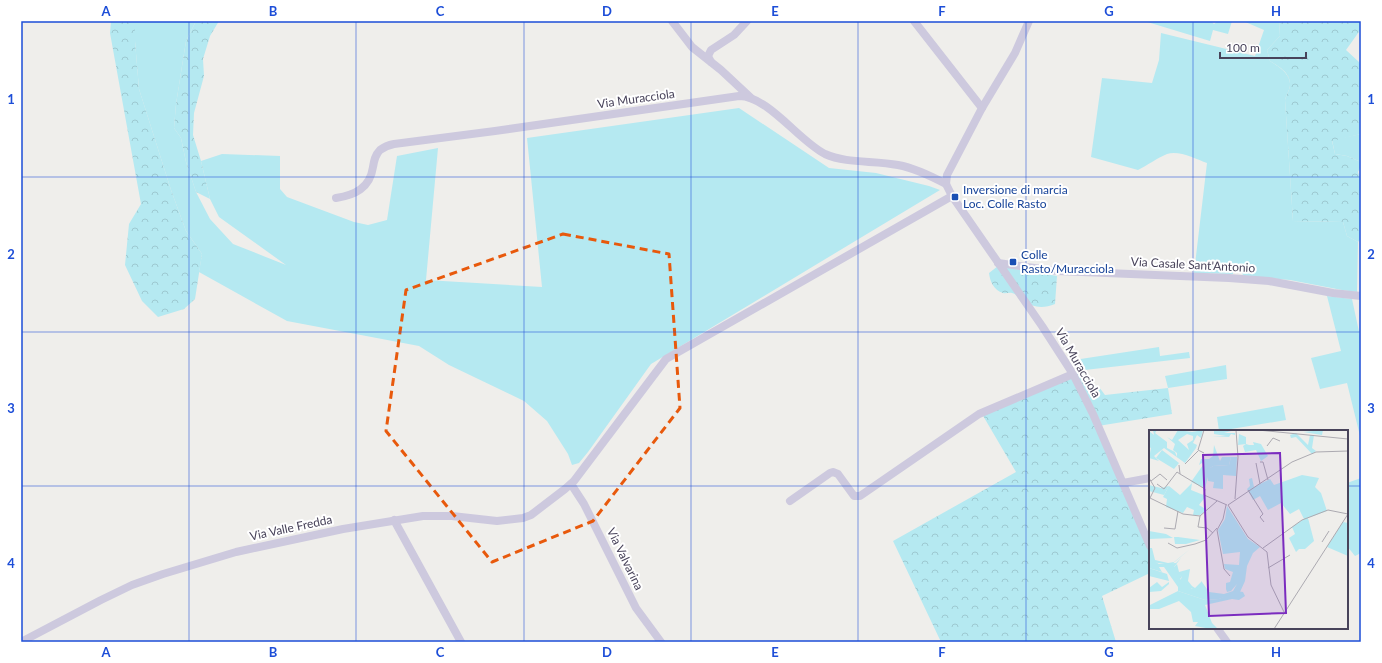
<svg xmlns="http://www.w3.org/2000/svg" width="1382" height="663" font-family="Lato,sans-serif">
<defs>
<pattern id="forest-crowns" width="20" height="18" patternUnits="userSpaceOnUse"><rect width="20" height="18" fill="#b5e9f1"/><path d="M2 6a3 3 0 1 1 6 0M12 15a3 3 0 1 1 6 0" fill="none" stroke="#9dc9d1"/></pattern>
</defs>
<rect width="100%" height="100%" fill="#efeeeb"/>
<g fill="#b5e9f1">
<polygon points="135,21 196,21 186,41 176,104 174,128 181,138 186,162 196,192 210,219 233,244 286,265 219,217 210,199 201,161 222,154 280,156 280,189 287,197 354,222 368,225 387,220 397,156 438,148 426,280 542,287 527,138 739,108 829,168 876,173 929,186 940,190 651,364 588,452 579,463 572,465 568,454 547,421 524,401 449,365 419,346 287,321 199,272 202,254 186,231 171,190 139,89 135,41"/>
<polygon points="1144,21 1211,21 1214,24 1218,21 1232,21 1228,34 1213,30 1210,41"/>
<path d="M1243 21H1279L1280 36 1267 50 1270 61C1278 66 1291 74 1290 85 1290 89 1286 96 1285 100L1293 221 1343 222 1347 236 1358 242 1357 292 1342 290 1290 280 1244 276 1238 269 1233 271V274L1194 273 1207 163C1196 159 1179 150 1167 154 1157 158 1148 165 1138 170L1091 157 1102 78 1152 83 1159 60 1161 33 1255 56 1264 30Z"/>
<polygon points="1361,134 1361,162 1347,156 1335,154 1332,140"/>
<polygon points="1327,296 1352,299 1361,341 1361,440 1347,383 1320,389 1311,358 1341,351"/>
<polygon points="1159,347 1160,356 1189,352 1190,358 1076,371 1074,360"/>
<polygon points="1226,365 1227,379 1168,388 1165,376"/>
<polygon points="1283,405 1286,420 1219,431 1217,417"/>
<polygon points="1361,478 1361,553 1355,556 1347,546 1347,483"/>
</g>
<g fill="url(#forest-crowns)">
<polygon points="111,21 135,21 135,41 139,89 171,190 186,231 202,254 195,299 184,309 158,317 142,301 125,265 129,224 141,204 110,33"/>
<polygon points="196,21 219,21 210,36 203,59 204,76 194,113 193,135 201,161 210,199 196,192 186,162 181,138 174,128 176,104 186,41"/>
<path d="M1279 21H1361V29L1346 50 1359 62 1361 66V134L1332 141 1335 154 1347 156 1361 162V166L1358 172 1361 182V238L1358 242 1347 236 1343 222 1293 221 1285 100C1286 96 1290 89 1290 85 1291 73 1278 66 1270 61L1267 50 1280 36Z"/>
<path d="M998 266 1057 276 1055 304C1043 309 1033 308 1022 300 1020 298 1016 294 1012 293 1009 292 1006 294 1003 293 994 290 990 282 989 273Z"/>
<polygon points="1076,371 1082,373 1088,378 1094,385 1099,387 1105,395 1168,388 1172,414 1098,426 1150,546 1150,573 1102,596 1116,642 941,642 893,541 1016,472 982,414"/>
</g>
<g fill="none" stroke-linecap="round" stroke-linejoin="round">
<g stroke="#cdc9de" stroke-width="8">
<polyline points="672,21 692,47 721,70 751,98"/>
<polyline points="914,21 982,108"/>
<polyline points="1029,21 1015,53 982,108 947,175 946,184 952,196 1042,326 1073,374 1093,414 1150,546"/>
<polyline points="711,62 708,56 711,50 734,35 747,21"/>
<path d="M336 198C355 195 370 188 373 167 374 161 375 155 380 150 384 147 389 145 394 144L495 131 739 96C768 96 799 141 825 154 847 164 874 160 898 165 914 168 931 176 946 184"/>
<polyline points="998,263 1057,271 1229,278 1269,281 1333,293 1361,296"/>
<polyline points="1123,483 1150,478"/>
<polyline points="571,484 584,504 636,608 661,642"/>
<polyline points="790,501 830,473 833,472 838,474 854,496 860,496 979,414 1073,374"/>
<polyline points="394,520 461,642"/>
<polyline points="1217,628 1227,642"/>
<polyline points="21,642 101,600 132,585 163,574 236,552 343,529 423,516 452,516 497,521 523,518 531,515 565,489 574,481 666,359 952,196"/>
</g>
</g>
<path fill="none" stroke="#e8590c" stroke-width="3" stroke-dasharray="8 5" stroke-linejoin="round" d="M563 234 669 254 680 408 593 521 492 562 386 431 406 290Z"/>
<path fill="none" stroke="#1d4ed8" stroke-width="1" stroke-opacity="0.55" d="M189 21V642M356 21V642M524 21V642M691 21V642M858 21V642M1026 21V642M1193 21V431M21 177H1361M21 332H1361M21 486H1150M1347 486H1361M1193 628V642"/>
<g fill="#1a4fb4" stroke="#fff" stroke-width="1.5">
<rect x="951" y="193" width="8" height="8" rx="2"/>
<rect x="1009" y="258" width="8" height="8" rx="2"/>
</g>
<g text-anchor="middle" stroke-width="4" stroke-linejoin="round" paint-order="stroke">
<g font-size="12" fill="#48435a" stroke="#fff">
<text transform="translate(636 99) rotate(-8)" y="4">Via Muracciola</text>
<text transform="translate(1193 265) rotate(3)" y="4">Via Casale Sant'Antonio</text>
<text transform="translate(1078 363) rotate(60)" y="4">Via Muracciola</text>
<text transform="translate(291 528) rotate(-12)" y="4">Via Valle Fredda</text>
<text transform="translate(625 559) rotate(64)" y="4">Via Valvarina</text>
</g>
<g font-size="12" fill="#164399" stroke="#fff" text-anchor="start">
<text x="963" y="194">Inversione di marcia<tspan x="963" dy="14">Loc. Colle Rasto</tspan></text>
<text x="1021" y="259">Colle<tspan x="1021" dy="14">Rasto/Muracciola</tspan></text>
</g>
</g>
<g transform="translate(1149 430)">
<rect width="199" height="199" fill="#efeeeb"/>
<path d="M65 0H86L75 3H86V5L82 4 80 7 63 6H77L65 4ZM142 0 154 2 174 0 173 5ZM147 3 159 15 161 5H165L163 18 167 21 163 24 147 7 142 8 141 5ZM90 4 97 7V14L100 15H105L104 12 112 14 119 26 112 31 107 20 96 22 94 16 97 14 89 15ZM13 20 30 33 25 39 7 28ZM82 27H88L87 46 74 45V59L64 58 65 52 59 51V47L56 58 42 52 54 35 61 38 64 36 80 35ZM43 53 42 60 57 66 50 75 58 80 51 85H44L45 80 38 77 34 83 17 77 18 69 14 67 20 56 31 65ZM78 76 99 109 111 117 104 123 98 136 96 151 91 162 70 169 56 170 29 161V157L15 137H10L13 142 0 138V128L10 134 27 133 32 128 25 137 33 147 31 149 43 159 51 157 53 152 60 162 75 164 84 161 88 154 82 161 78 162 77 159V153L81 152 84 142 76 139 75 134 90 135 91 122 74 124 69 100 76 89ZM25 107H29L51 110 37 114H26ZM8 152 13 157 20 152V154L12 161 0 162V158Z" fill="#b5e9f1"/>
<path d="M4 0H8L6 3 18 12V18L26 22 28 27V23L24 20 26 14 18 7 23 10 29 0 43 2 54 0 52 8 48 5 44 13 48 15 47 18 36 33 15 18 5 26 10 31 0 28 2 18 0 17V1L5 5ZM38 4 44 6V10L38 14 40 20 29 10ZM65 15 71 31 73 27H82L80 35 64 36 60 39 55 37 53 33 50 35 52 29H60L64 26ZM153 45 170 48 166 57 172 63 178 81 159 88 165 111 156 119H150L147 122 140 108 146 104 143 97 155 89 150 79 141 84 132 73 119 80 111 66 104 70 98 59 101 56 100 49 103 48 105 57 121 49 125 55ZM0 55 12 58 20 56 15 65 0 61ZM194 92 199 93V126L178 117ZM0 101 17 104 24 108 0 109ZM0 118H3L6 130 19 133 25 132 41 119 22 135 3 132 0 128ZM28 134 30 142 41 139 39 151 43 156 46 158 53 151V157L47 160 29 154 33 147 23 139ZM0 138 18 144 20 151 0 146ZM29 161 56 170 70 169 88 161 94 162 96 166 90 170 83 169 56 175 63 193 69 199H62L46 196 49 192H44L42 182 30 171 10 179H0L1 175Z" fill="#b5e9f1" fill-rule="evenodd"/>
<path fill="none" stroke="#acaab1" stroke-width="1" d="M55 0 49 20 55 23M109 0 199 9M118 16 124 8 131 11M111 32H114L119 50M107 33 111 54M36 34 49 21M30 35 31 44 56 59 55 65 78 75M0 48 6 58 1 68 34 84 51 86 68 71M2 51 11 44 18 50M8 54 15 59 28 42 31 44M99 60 114 84 111 87 115 92M86 69 89 27 87 0M77 75 74 89 68 100 75 139 81 146M79 75 143 32 167 22 199 21M79 75 99 107 118 122 122 155 135 182M51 86 49 97 58 98 64 103M15 98 26 99 29 81M173 112 180 101M19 113 28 118 46 114 57 110 68 98M114 118 153 90 179 80 199 84M119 138 141 125M125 199 199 84"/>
<path fill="#7b2cbf" fill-opacity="0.15" stroke="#7b2cbf" stroke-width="2" d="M131 23 137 183 60 186 54 25Z"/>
<rect width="199" height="199" fill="none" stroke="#48435a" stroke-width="2"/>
</g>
<rect width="1382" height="663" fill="none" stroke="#ffffff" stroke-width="44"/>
<path d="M1220 52v6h86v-6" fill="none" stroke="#48435a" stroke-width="2"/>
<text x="1226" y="52" font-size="12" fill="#48435a" stroke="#ffffff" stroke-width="3" paint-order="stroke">100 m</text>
<rect x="22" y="22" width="1338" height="619" fill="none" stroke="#1d4ed8" stroke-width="1.5"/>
<g font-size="13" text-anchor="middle" font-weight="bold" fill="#1d4ed8">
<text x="106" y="16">A</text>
<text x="273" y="16">B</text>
<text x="440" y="16">C</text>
<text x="607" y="16">D</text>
<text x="775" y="16">E</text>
<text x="942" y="16">F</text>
<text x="1109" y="16">G</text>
<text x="1276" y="16">H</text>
<text x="11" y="104">1</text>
<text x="1371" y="104">1</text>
<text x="11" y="259">2</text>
<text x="1371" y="259">2</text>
<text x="11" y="413">3</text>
<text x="1371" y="413">3</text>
<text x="11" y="568">4</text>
<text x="1371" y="568">4</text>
<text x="106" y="657">A</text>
<text x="273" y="657">B</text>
<text x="440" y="657">C</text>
<text x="607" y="657">D</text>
<text x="775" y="657">E</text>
<text x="942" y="657">F</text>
<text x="1109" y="657">G</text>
<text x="1276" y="657">H</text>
</g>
</svg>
